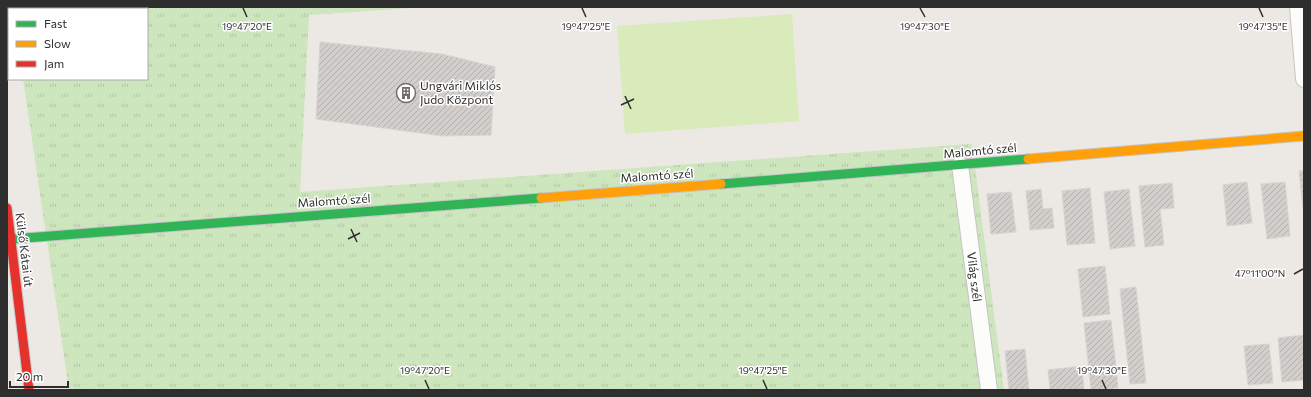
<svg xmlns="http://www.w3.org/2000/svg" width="1311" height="397" font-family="Commissioner,sans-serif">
<defs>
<pattern id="grass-tufts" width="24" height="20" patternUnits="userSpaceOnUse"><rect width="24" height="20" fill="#cee6be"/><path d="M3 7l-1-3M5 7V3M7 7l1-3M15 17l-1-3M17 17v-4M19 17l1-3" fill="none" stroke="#b1c6a4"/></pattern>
<pattern id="building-hatch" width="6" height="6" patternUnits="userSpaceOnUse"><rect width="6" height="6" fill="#d1cecb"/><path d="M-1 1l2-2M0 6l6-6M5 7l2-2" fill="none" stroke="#b4b1af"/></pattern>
</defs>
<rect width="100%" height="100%" fill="#ece8e4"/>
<polygon fill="url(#grass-tufts)" points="12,7 427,7 309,15 300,192 972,144 1004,390 69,390 23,79 147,79 147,9 12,9"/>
<polygon fill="#d9eabb" points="792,14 799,121 625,134 617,26"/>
<g fill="url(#building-hatch)" stroke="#d7d4d0">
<polygon points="320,42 442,54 495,67 491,135 443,136 316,119"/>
<polygon points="1299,171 1304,171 1304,208 1303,208"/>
<polygon points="1247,182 1252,223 1227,226 1223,185"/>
<polygon points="1285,182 1290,236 1267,239 1261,184"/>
<polygon points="1172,183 1174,208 1160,209 1164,245 1145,247 1139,186"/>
<polygon points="1090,188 1095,243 1067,245 1062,191"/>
<polygon points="1041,189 1043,209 1052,208 1054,228 1030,230 1026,191"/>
<polygon points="1129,189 1135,246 1110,249 1104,192"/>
<polygon points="1011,192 1016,232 991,234 987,194"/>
<polygon points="1105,266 1110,314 1083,317 1078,269"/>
<polygon points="1136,287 1146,383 1130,384 1120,289"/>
<polygon points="1111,320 1118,388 1091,390 1084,323"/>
<polygon points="1304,335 1304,380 1282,382 1278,338"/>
<polygon points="1269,344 1273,383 1248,385 1244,346"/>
<polygon points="1025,349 1029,390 1009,390 1005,351"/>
<polygon points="1082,366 1084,390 1050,390 1048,370"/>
</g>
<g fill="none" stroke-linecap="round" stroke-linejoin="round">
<g stroke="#c5c4c5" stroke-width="18">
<g id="street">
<polyline points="1298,7 1304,79"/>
<polyline points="960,165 989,390"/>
</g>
</g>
<g stroke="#c5c4c5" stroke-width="11">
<g id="fast">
<polyline points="721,184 1028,159"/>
<polyline points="12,239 541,198"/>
</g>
</g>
<g stroke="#c5c4c5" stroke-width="11">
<g id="slow">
<polyline points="1028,159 1304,136"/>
<polyline points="541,198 721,184"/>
</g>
</g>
<g stroke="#c5c4c5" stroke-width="11">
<polyline id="jam" points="7,208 29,390"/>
</g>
<use href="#street" stroke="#fcfcfb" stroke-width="16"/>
<use href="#fast" stroke="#30b455" stroke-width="9"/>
<use href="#slow" stroke="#ff9f0a" stroke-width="9"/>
<use href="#jam" stroke="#e5322d" stroke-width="9"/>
</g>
<path fill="none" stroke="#2e2e2e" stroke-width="1.5" d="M243 8 247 17M582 8 586 17M920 8 925 17M1259 8 1263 17M625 96 631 109M621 105 634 99M351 229 357 242M348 239 360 233M1294 274 1303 269M425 380 429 389M763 380 767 389M1102 380 1106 389"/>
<defs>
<g id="building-ring" transform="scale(1)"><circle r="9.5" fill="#fff" stroke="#706f6e" stroke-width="1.5"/><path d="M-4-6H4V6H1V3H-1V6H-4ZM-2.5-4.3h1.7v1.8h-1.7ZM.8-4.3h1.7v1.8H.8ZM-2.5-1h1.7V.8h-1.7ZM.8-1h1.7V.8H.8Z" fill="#706f6e"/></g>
</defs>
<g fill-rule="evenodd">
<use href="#building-ring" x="406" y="93"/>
</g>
<g text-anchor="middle" stroke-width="3" stroke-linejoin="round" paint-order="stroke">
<g font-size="12" fill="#2e2e2e" stroke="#fff" text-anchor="start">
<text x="420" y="90">Ungvári Miklós<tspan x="420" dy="14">Judo Központ</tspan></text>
</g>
<g font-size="12" fill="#2e2e2e" stroke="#fff">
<text transform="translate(980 151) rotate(-5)" y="4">Malomtó szél</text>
<text transform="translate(657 176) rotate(-4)" y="4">Malomtó szél</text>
<text transform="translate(334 201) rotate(-4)" y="4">Malomtó szél</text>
<text transform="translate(24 250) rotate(83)" y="4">Külső Kátai út</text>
<text transform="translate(974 277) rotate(83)" y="4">Világ szél</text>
</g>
</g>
<g font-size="10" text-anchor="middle" fill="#2e2e2e" stroke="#fff" stroke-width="3" stroke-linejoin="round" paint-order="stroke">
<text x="586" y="30">19°47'25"E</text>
<text x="1263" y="30">19°47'35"E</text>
<text x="247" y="30">19°47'20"E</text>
<text x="925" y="30">19°47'30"E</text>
<text x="1260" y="277">47°11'00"N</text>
<text x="425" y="374">19°47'20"E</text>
<text x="763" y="374">19°47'25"E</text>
<text x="1102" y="374">19°47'30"E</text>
</g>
<rect width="1311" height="397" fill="none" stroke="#2e2e2e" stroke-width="16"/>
<rect x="8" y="8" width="140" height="72" fill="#ffffff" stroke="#ababab"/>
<rect x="16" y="21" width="20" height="6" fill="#30b455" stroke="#ababab"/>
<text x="44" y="28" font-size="12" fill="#2e2e2e">Fast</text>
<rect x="16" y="41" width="20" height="6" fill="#ff9f0a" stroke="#ababab"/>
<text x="44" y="48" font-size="12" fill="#2e2e2e">Slow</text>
<rect x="16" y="61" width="20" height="6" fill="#e5322d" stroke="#ababab"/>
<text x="44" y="68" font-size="12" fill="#2e2e2e">Jam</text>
<path d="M10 381v6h58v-6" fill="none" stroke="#2e2e2e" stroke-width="2"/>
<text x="16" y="381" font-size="12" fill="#2e2e2e" stroke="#ffffff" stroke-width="3" paint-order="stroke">20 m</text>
</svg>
